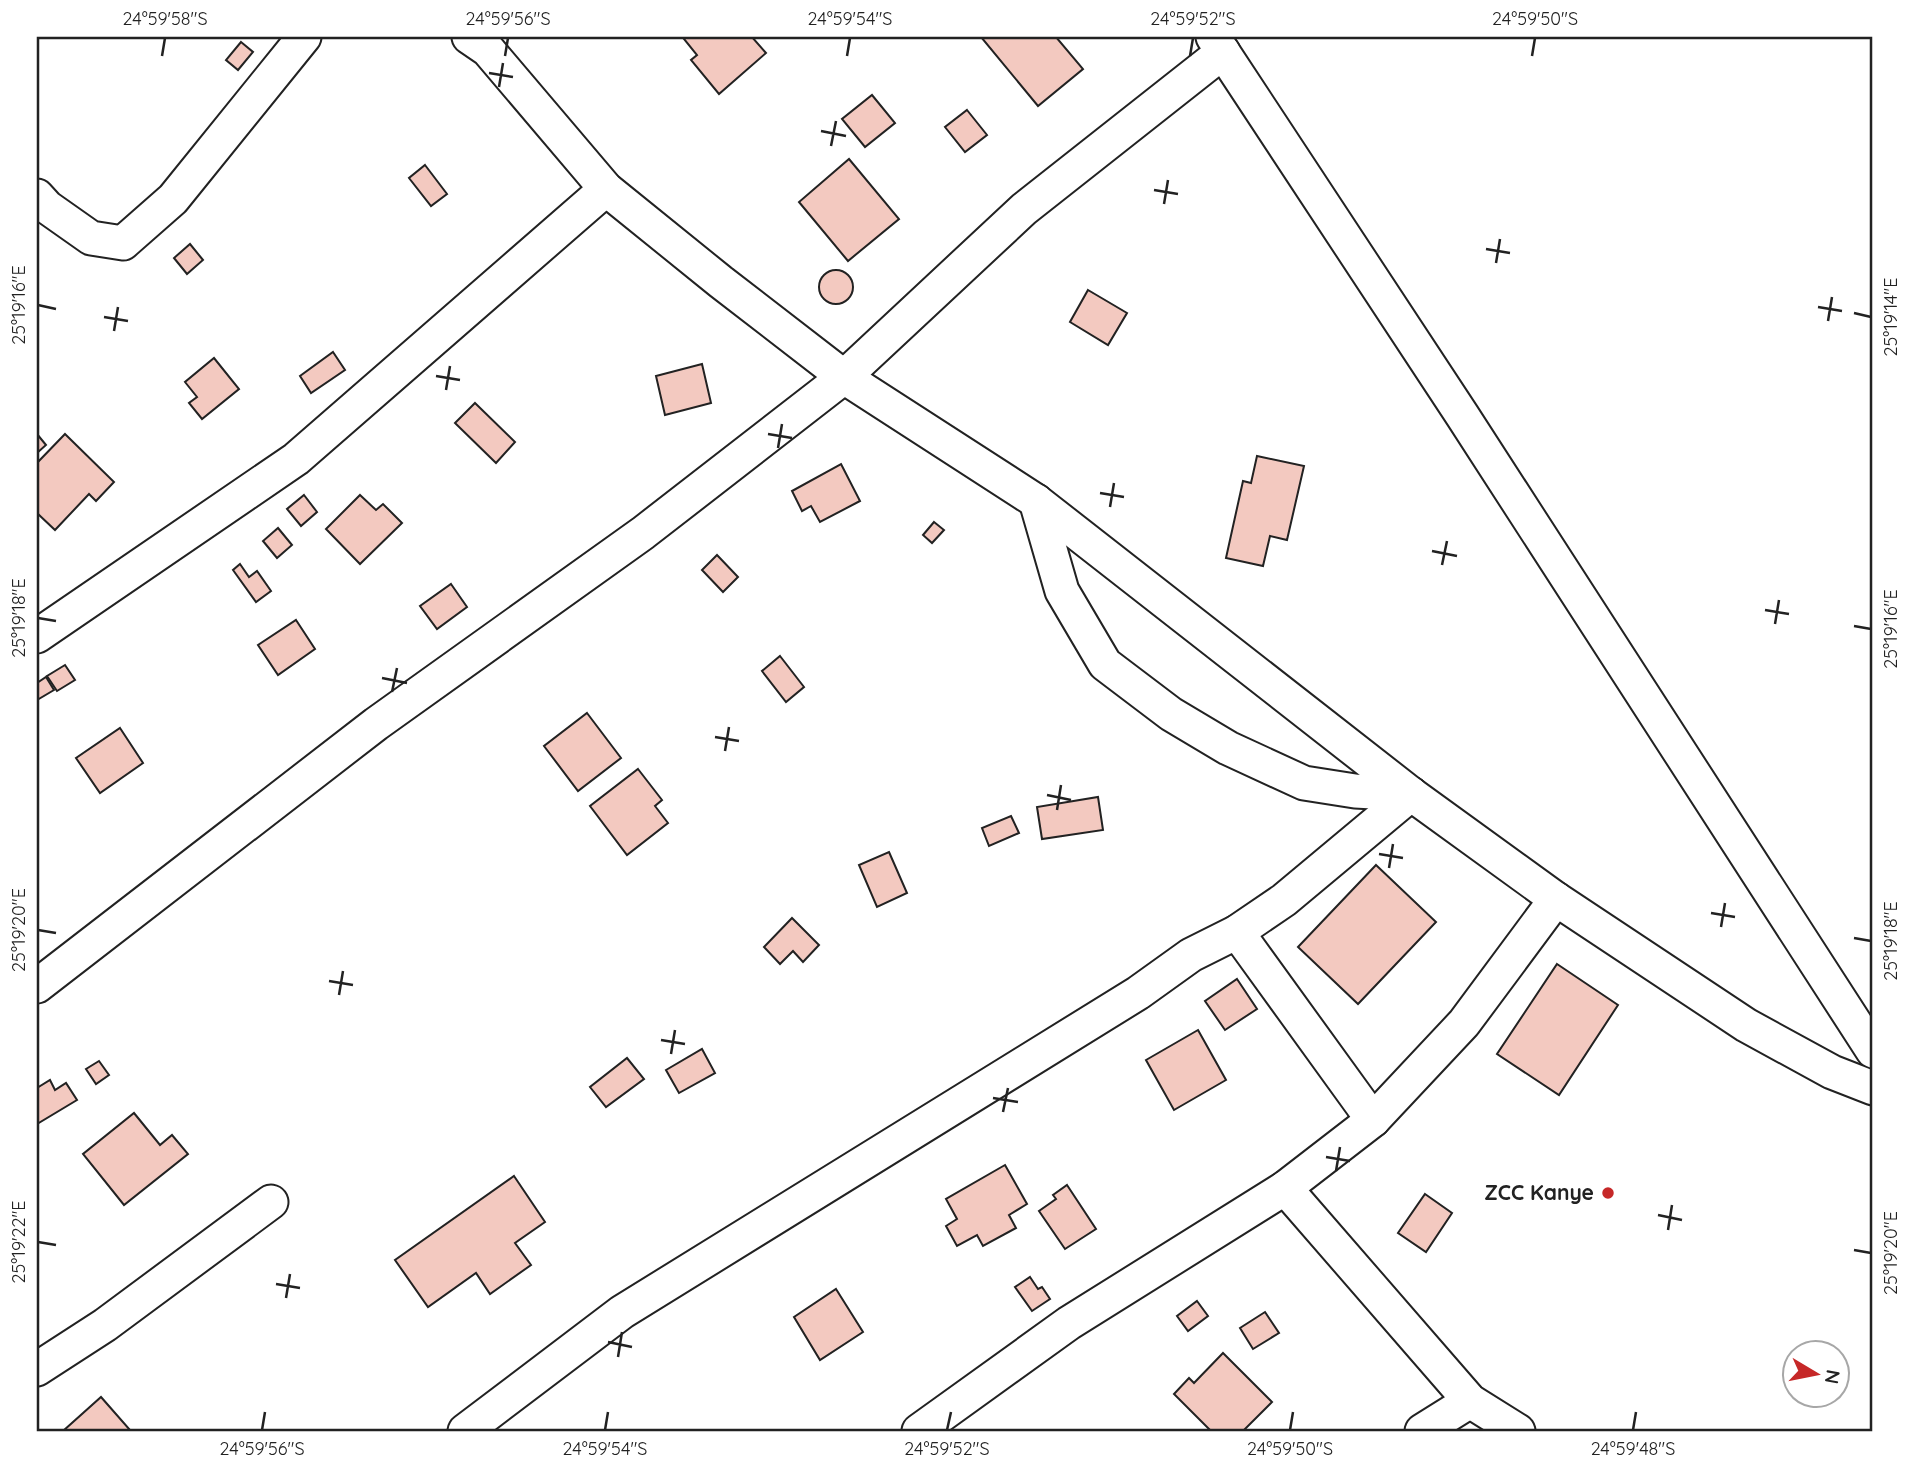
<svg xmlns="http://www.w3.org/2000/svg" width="1910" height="1468" font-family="Quicksand,sans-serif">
<rect width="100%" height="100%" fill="#fff"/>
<g fill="#f3c9c0" stroke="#222" stroke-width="2">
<polygon points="687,37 752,37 766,53 719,94 691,60 697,55 684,39"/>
<polygon points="981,37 1056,37 1083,69 1038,106"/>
<polygon points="241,42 253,52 238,70 226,60"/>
<polygon points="872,95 895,123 865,147 842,119"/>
<polygon points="967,110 987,135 965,152 945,127"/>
<polygon points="849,159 899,219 848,261 799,202"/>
<polygon points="425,165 447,194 431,206 409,178"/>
<polygon points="190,244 203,260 187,274 174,258"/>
<circle cx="836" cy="287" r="17"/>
<polygon points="1088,290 1127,313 1108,345 1070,322"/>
<polygon points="333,352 345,370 311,393 300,376"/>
<polygon points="214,358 239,389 202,419 189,403 197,397 185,382"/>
<polygon points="702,364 711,403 665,415 656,376"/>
<polygon points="475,403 515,442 496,463 455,423"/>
<polygon points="37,434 46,445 37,453"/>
<polygon points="65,434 114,482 96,501 89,494 55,530 37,513 37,463"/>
<polygon points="1257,456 1304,466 1287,540 1270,536 1263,566 1226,558 1243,481 1251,483"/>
<polygon points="841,464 860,501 820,522 811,506 802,511 792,491"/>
<polygon points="304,495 317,512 301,526 287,509"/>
<polygon points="360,495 376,510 383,504 402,523 360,564 326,529"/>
<polygon points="934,522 944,530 932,543 923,535"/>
<polygon points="278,528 292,545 277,558 263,541"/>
<polygon points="717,555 738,577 723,592 702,570"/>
<polygon points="240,564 249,577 257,571 271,591 256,602 233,570"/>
<polygon points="451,584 467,607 437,629 420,606"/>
<polygon points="296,620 315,649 278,675 258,645"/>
<polygon points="780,656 804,687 786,702 762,671"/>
<polygon points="65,665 75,680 57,691 47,676"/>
<polygon points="46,677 54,690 37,700 37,683"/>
<polygon points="587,713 621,758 578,791 544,746"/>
<polygon points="120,728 143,763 100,793 76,758"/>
<polygon points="638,769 662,800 655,806 668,823 627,855 590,806"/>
<polygon points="1098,797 1103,830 1042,839 1037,807"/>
<polygon points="1011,816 1019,833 989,846 982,828"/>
<polygon points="889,852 907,893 877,907 859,865"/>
<polygon points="1376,865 1436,922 1358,1004 1298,947"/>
<polygon points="792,918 819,945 803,962 793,951 780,964 764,947"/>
<polygon points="1557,964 1618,1005 1559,1095 1497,1054"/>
<polygon points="1237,979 1257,1009 1225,1030 1205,1001"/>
<polygon points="1198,1030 1226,1080 1174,1110 1146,1060"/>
<polygon points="702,1049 715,1073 679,1093 666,1070"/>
<polygon points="627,1058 644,1079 606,1107 590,1087"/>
<polygon points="99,1061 109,1075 96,1084 86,1069"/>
<polygon points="50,1080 55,1090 66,1083 77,1100 37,1124 37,1088"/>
<polygon points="134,1113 160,1145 172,1135 188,1154 124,1205 83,1154"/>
<polygon points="1005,1165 1027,1204 1009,1215 1016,1228 983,1246 977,1235 957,1246 946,1226 957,1219 946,1199"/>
<polygon points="514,1176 545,1222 515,1243 531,1265 490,1294 476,1273 428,1307 395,1260"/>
<polygon points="1067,1185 1096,1229 1065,1249 1039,1211 1056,1199 1053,1195"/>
<polygon points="1425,1194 1452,1213 1426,1252 1398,1233"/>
<polygon points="1030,1277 1038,1289 1042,1287 1050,1299 1032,1311 1015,1287"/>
<polygon points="836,1289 863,1332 820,1360 794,1317"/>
<polygon points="1197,1301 1208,1316 1188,1331 1177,1316"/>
<polygon points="1265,1312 1279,1333 1253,1349 1240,1328"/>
<polygon points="1223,1353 1272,1402 1243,1431 1211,1431 1174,1394 1189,1378 1194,1383"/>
<polygon points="101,1397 130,1430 63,1431"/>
</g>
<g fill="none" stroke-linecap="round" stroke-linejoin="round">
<g stroke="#222" stroke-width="37">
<g id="street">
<polyline points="469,37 488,50 606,189 721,282 844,377 1036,501 1411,794 1556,899 1746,1025 1832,1072 1873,1088"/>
<polyline points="1213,37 1462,415 1873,1051"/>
<polyline points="37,196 47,207 91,238 123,243 173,199 304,37"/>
<polyline points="1036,501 1062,591 1105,664 1171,714 1228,748 1304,783 1355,791 1411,794"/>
<polyline points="37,636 296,459 606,189"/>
<polyline points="1237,932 1373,1120"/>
<polyline points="37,986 376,724 643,533 844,377 1024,209 1223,52"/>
<polyline points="1285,1188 1470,1401 1518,1431"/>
<polyline points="37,1369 105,1325 271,1202"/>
<polyline points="465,1431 622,1312 1138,993 1191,955 1237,932 1284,900 1411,794"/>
<polyline points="919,1431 1069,1323 1285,1188 1373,1120 1464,1023 1556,899"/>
<polyline points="1422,1431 1470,1401"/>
</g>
</g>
<use href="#street" stroke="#fff" stroke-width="33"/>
</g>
<path fill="none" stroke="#222" stroke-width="2.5" d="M162 56 165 38M505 56 508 38M847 56 850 38M1190 56 1193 38M1532 56 1535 38M489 73 513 77M499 87 503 63M821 131 846 136M831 146 836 121M1154 190 1178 194M1164 204 1168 180M1486 249 1510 253M1496 263 1500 239M38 305 56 309M1818 307 1842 311M1854 313 1871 317M104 317 128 321M1828 321 1832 297M114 331 118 307M436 376 460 380M446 390 450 366M768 434 792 438M778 448 782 424M1100 493 1124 497M1110 507 1114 483M1432 551 1457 556M1442 565 1447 541M1765 610 1789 614M38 618 56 621M1775 624 1779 600M1854 626 1871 629M382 678 407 683M392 692 397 668M715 737 739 741M725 751 729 727M1047 795 1071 800M1057 810 1061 785M1379 854 1403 858M1389 868 1393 844M1711 913 1735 917M1721 927 1725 903M38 930 56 933M1854 938 1871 941M329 981 353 985M339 995 343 971M661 1040 685 1044M671 1054 675 1030M993 1098 1018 1102M1003 1112 1008 1088M1326 1157 1350 1161M1336 1171 1340 1147M1658 1215 1682 1220M1668 1230 1672 1205M38 1242 56 1245M1854 1250 1871 1253M276 1284 300 1288M286 1298 290 1274M608 1342 632 1347M618 1357 622 1332M262 1430 265 1412M605 1430 608 1412M947 1430 951 1412M1290 1430 1293 1412M1633 1430 1636 1412"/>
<circle fill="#c62828" stroke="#fff" stroke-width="2.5" cx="1608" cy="1193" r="7"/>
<g text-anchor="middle" stroke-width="5" stroke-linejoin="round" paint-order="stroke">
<g font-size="21" font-weight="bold" fill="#222" stroke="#fff" text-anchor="end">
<text x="1594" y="1200">ZCC Kanye</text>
</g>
</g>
<rect width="1910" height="1468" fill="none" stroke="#ffffff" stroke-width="77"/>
<g transform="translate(1816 1374) rotate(100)"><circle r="33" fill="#ffffff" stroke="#a7a7a7" stroke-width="2"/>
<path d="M0-5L12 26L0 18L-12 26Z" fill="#c62828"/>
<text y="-10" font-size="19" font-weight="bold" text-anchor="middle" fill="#222222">N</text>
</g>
<rect x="38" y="38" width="1833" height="1392" fill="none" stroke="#222" stroke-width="2.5"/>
<g font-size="18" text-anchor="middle" fill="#222">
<text x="165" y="25">24°59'58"S</text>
<text x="508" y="25">24°59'56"S</text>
<text x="850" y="25">24°59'54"S</text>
<text x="1193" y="25">24°59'52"S</text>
<text x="1535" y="25">24°59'50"S</text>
<text transform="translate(19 305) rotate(-90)" y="6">25°19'16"E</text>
<text transform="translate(1891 317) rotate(-90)" y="6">25°19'14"E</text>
<text transform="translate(19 618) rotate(-90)" y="6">25°19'18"E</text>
<text transform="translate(1891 629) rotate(-90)" y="6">25°19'16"E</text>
<text transform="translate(19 930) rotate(-90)" y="6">25°19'20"E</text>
<text transform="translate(1891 941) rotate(-90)" y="6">25°19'18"E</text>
<text transform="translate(19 1242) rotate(-90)" y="6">25°19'22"E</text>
<text transform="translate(1891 1253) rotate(-90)" y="6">25°19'20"E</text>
<text x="262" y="1455">24°59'56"S</text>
<text x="605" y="1455">24°59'54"S</text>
<text x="947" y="1455">24°59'52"S</text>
<text x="1290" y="1455">24°59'50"S</text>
<text x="1633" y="1455">24°59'48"S</text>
</g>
</svg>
